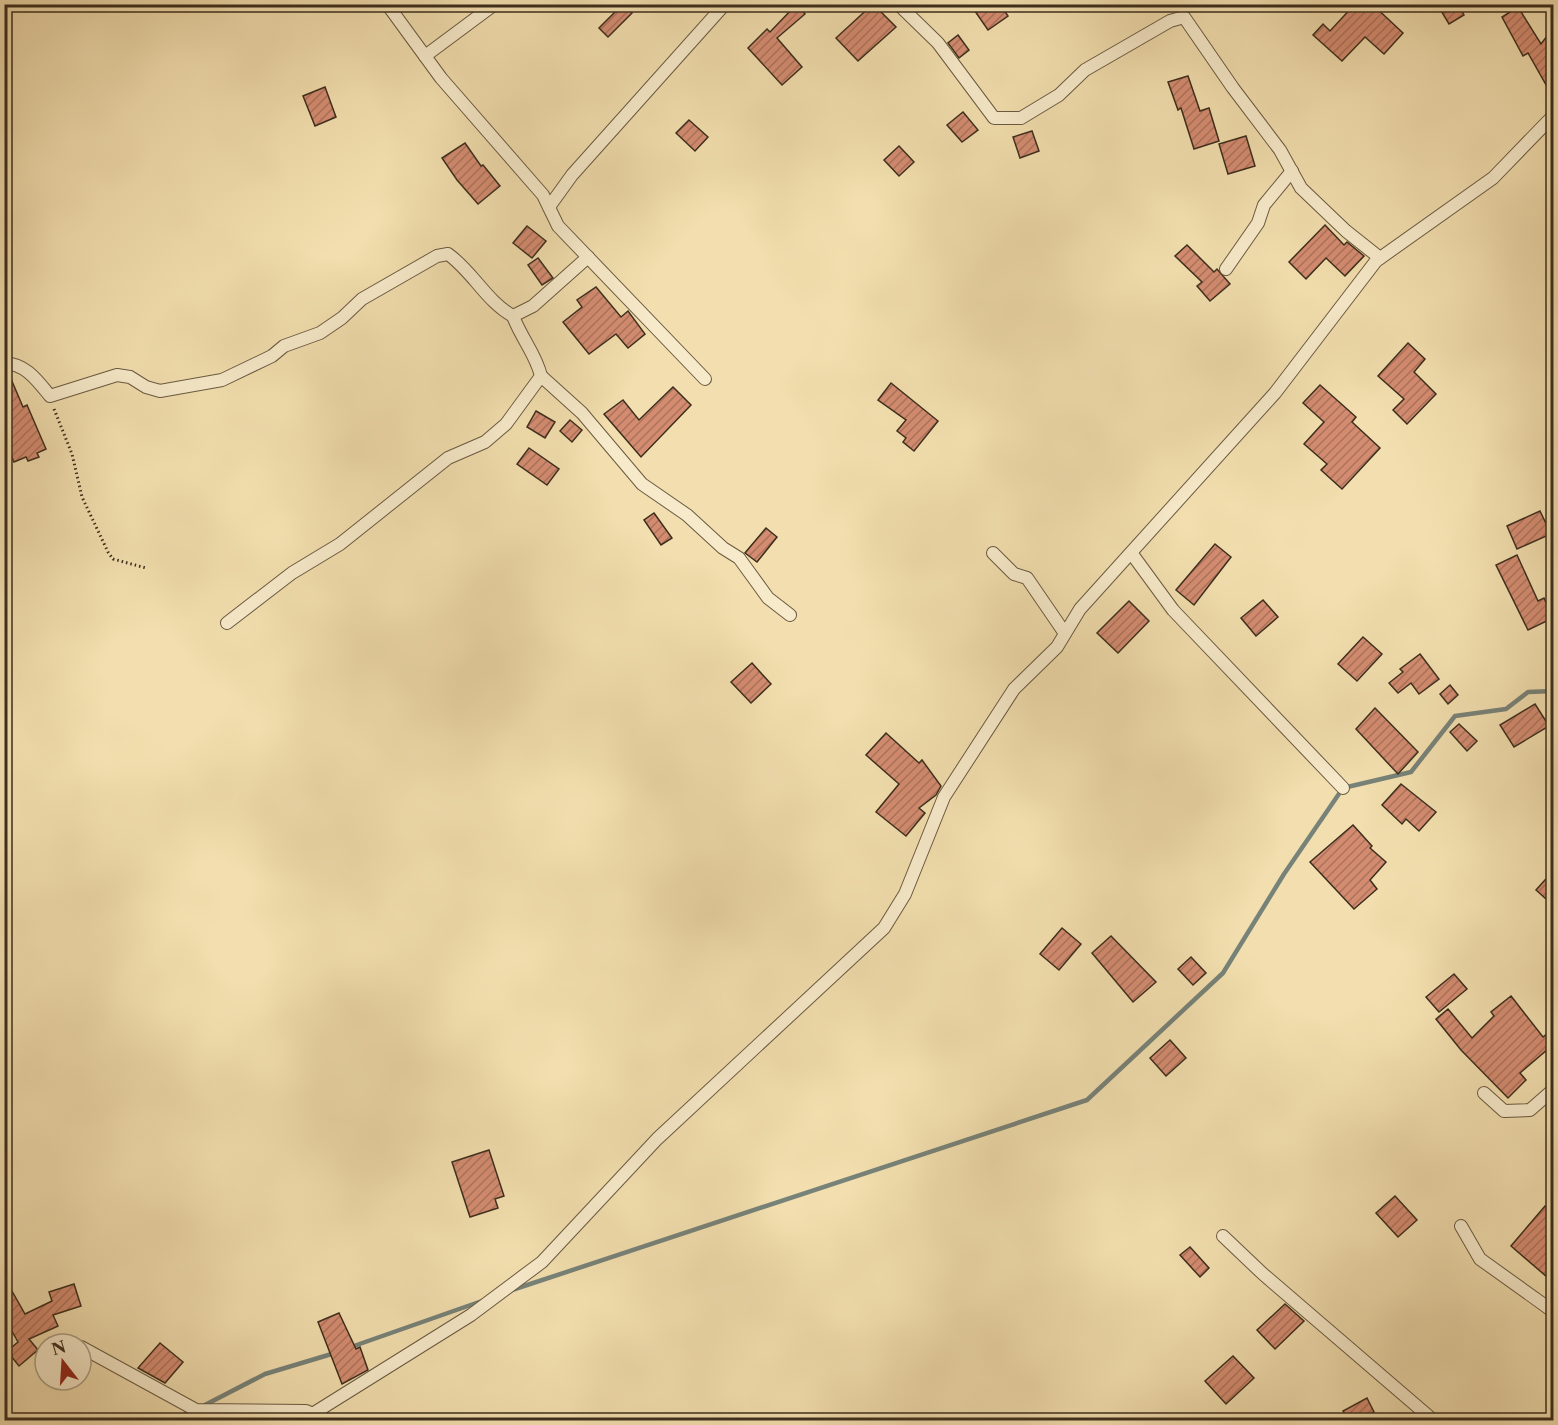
<svg xmlns="http://www.w3.org/2000/svg" width="1558" height="1425" font-family="'Libre Caslon Text',serif">
<defs>
<pattern id="building-hatch" width="6" height="6" patternUnits="userSpaceOnUse" patternTransform="scale(1.5)"><rect width="6" height="6" fill="#d48c71"/><path d="M-1 1l2-2M0 6l6-6M5 7l2-2" fill="none" stroke="#ad735c"/></pattern>
</defs>
<rect width="100%" height="100%" fill="#f2deae"/>
<filter id="stains"><feTurbulence type="fractalNoise" baseFrequency=".00333" numOctaves="4"/><feColorMatrix values="0 0 0 0 .2 0 0 0 0 .09 0 0 0 0 .02 0 0 0 .5 -.17"/></filter>
<radialGradient id="worn" r=".72"><stop offset=".6" stop-color="#630" stop-opacity="0"/><stop offset="1" stop-color="#630" stop-opacity=".3"/></radialGradient>
<g fill="none" stroke-linecap="round" stroke-linejoin="round">
<g stroke="#778278" stroke-width="4.5">
<polyline points="512,1290 1087,1100 1223,973 1284,874 1343,788 1411,772 1455,716 1506,709 1528,692 1554,691"/>
<polyline points="351,1347 482,1301"/>
<polyline points="201,1407 265,1374 335,1353"/>
<polyline points="170,1420 194,1411"/>
</g>
</g>
<g fill="url(#building-hatch)" stroke="#3c2e1d" stroke-width="1.5">
<polygon points="623,4 632,13 608,37 599,28"/>
<polygon points="797,4 805,14 777,38 802,67 782,85 748,48 767,29 770,32"/>
<polygon points="873,4 896,27 858,61 836,38"/>
<polygon points="970,4 1000,4 1008,16 988,30"/>
<polygon points="1355,4 1372,4 1403,33 1384,54 1365,37 1342,61 1313,35 1323,24 1330,31"/>
<polygon points="1437,4 1458,4 1464,15 1449,24"/>
<polygon points="1518,7 1541,44 1554,27 1554,99 1528,53 1523,56 1502,17"/>
<polygon points="958,35 969,50 959,58 948,43"/>
<polygon points="1188,76 1200,111 1209,108 1219,141 1194,149 1181,108 1178,110 1168,82"/>
<polygon points="325,87 336,117 315,126 303,96"/>
<polygon points="963,112 978,130 962,142 947,125"/>
<polygon points="689,120 708,137 695,151 676,133"/>
<polygon points="1032,131 1039,151 1020,158 1013,137"/>
<polygon points="1246,136 1255,166 1228,174 1219,144"/>
<polygon points="465,143 481,166 483,165 500,186 478,204 457,180 442,158"/>
<polygon points="899,146 914,162 899,176 884,160"/>
<polygon points="1325,225 1344,245 1347,242 1364,256 1345,276 1326,258 1306,279 1289,262"/>
<polygon points="527,226 546,241 532,258 513,243"/>
<polygon points="1187,245 1214,272 1217,269 1230,284 1210,301 1197,286 1202,282 1175,256"/>
<polygon points="538,258 553,278 542,285 528,265"/>
<polygon points="596,287 621,317 628,311 645,334 628,348 616,334 589,354 563,322 582,307 577,300"/>
<polygon points="1408,343 1425,359 1414,372 1436,394 1407,424 1393,410 1404,399 1378,376"/>
<polygon points="4,371 8,372 23,407 27,405 46,449 37,453 39,457 28,461 26,457 14,462 4,440"/>
<polygon points="891,383 938,421 914,451 903,442 906,438 897,431 906,420 878,400"/>
<polygon points="1320,385 1356,417 1352,422 1380,448 1342,489 1321,470 1327,464 1304,444 1324,422 1303,403"/>
<polygon points="673,387 691,405 641,457 604,414 623,400 639,420"/>
<polygon points="536,411 555,422 545,438 527,427"/>
<polygon points="570,420 582,430 572,442 560,431"/>
<polygon points="529,448 559,469 547,485 517,464"/>
<polygon points="1540,511 1551,534 1517,549 1507,526"/>
<polygon points="654,513 672,538 661,545 644,520"/>
<polygon points="766,528 777,537 757,562 745,553"/>
<polygon points="1215,544 1231,557 1194,605 1176,590"/>
<polygon points="1517,555 1538,601 1544,598 1553,618 1528,630 1496,565"/>
<polygon points="1263,600 1278,617 1256,636 1241,618"/>
<polygon points="1129,601 1149,621 1118,653 1097,633"/>
<polygon points="1363,637 1382,654 1357,681 1338,664"/>
<polygon points="1420,654 1439,679 1419,694 1411,683 1398,693 1389,683 1403,672 1400,669"/>
<polygon points="752,663 771,684 751,703 731,682"/>
<polygon points="1450,685 1458,695 1448,704 1440,694"/>
<polygon points="1535,704 1549,726 1514,747 1500,725"/>
<polygon points="1375,708 1418,752 1398,774 1356,729"/>
<polygon points="1459,724 1477,741 1467,751 1450,732"/>
<polygon points="886,733 919,763 922,760 941,786 936,795 919,808 925,813 906,836 876,812 899,784 866,755"/>
<polygon points="1401,784 1436,812 1419,831 1406,819 1402,824 1382,805"/>
<polygon points="1353,825 1372,846 1370,848 1386,862 1370,880 1377,889 1354,909 1310,862"/>
<polygon points="1554,870 1554,906 1536,890"/>
<polygon points="1062,928 1081,944 1059,970 1040,954"/>
<polygon points="1111,936 1156,982 1133,1002 1092,953"/>
<polygon points="1191,957 1206,973 1193,985 1178,969"/>
<polygon points="1454,974 1467,989 1439,1012 1426,997"/>
<polygon points="1511,996 1543,1037 1554,1028 1554,1044 1520,1073 1526,1080 1508,1098 1461,1050 1436,1019 1448,1009 1472,1038 1494,1016 1491,1012"/>
<polygon points="1170,1040 1186,1058 1166,1076 1150,1058"/>
<polygon points="489,1150 504,1196 495,1199 498,1208 470,1217 452,1162"/>
<polygon points="1395,1196 1417,1220 1398,1237 1376,1213"/>
<polygon points="1545,1206 1554,1213 1554,1283 1511,1246"/>
<polygon points="1190,1247 1209,1268 1200,1277 1180,1255"/>
<polygon points="4,1277 25,1314 52,1301 49,1292 74,1284 81,1306 53,1315 58,1326 29,1339 38,1350 19,1366 7,1351 18,1342 4,1317"/>
<polygon points="1285,1304 1304,1321 1275,1349 1257,1330"/>
<polygon points="339,1313 356,1349 360,1347 368,1370 342,1384 318,1322"/>
<polygon points="160,1343 183,1362 165,1383 138,1368"/>
<polygon points="1233,1356 1254,1378 1226,1404 1205,1381"/>
<polygon points="1367,1398 1374,1412 1358,1420 1349,1420 1343,1411"/>
</g>
<g fill="none" stroke-linecap="round" stroke-linejoin="round">
<g stroke="#6a5a41" stroke-width="14">
<g id="minor">
<polyline points="387,4 441,78 543,195 558,226 705,379"/>
<polyline points="898,4 938,43 994,118 1021,118 1059,95 1085,70 1170,21 1184,17 1233,88 1280,150 1301,188 1346,231 1380,258"/>
<polyline points="425,56 495,4"/>
<polyline points="549,207 572,175 725,4"/>
<polyline points="1226,269 1258,223 1264,205 1292,171"/>
<path d="M4 363C26 364 37 380 50 396L117 375 130 377 146 387 160 391 222 380 272 356 284 346 320 333 342 318 362 299 437 256 448 254C473 272 487 302 513 316L533 306 588 257"/>
<polyline points="541,376 582,413 642,484 687,515 723,548 739,558 768,598 790,615"/>
<polyline points="993,553 1014,574 1027,578 1064,632"/>
<polyline points="1132,554 1173,610 1343,788"/>
<path d="M227 623 292 573 340 544 448 458 485 442 506 424 541 376C536 354 521 338 513 316"/>
<polyline points="1484,1093 1504,1111 1530,1110 1554,1089"/>
<polyline points="1461,1226 1480,1259 1554,1312"/>
<polyline points="1223,1236 1263,1274 1433,1420"/>
<polyline points="81,1347 196,1410 306,1411 326,1420"/>
<polyline points="314,1413 471,1315 542,1262 657,1139 884,928 905,894 944,797 1014,689 1057,647 1080,609 1275,393 1376,261 1493,178 1554,115"/>
</g>
</g>
<polyline stroke="#3c2e1d" stroke-width="3" stroke-dasharray="1.5 3" stroke-linecap="butt" points="54,409 72,454 82,497 108,552 113,559 146,568"/>
<use href="#minor" stroke="#f7eaca" stroke-width="12"/>
</g>
<rect width="1558" height="1425" fill="none" stroke="#f2deae" stroke-width="24"/>
<rect x="6" y="6" width="1546" height="1413" fill="none" stroke="#3c2e1d" stroke-width="3"/>
<rect x="12" y="12" width="1534" height="1401" fill="none" stroke="#3c2e1d" stroke-width="1.5"/>
<g transform="translate(63 1362) rotate(343)"><circle r="28" fill="#f7eaca" stroke="#ac9f85" stroke-width="1.5"/>
<path d="M0-4.5L10 22L0 15L-10 22Z" fill="#8f2418"/>
<text y="-9" font-size="16" font-weight="bold" text-anchor="middle" fill="#3c2e1d">N</text>
</g>
<rect width="100%" height="100%" filter="url(#stains)"/>
<rect width="100%" height="100%" fill="url(#worn)"/>
</svg>
